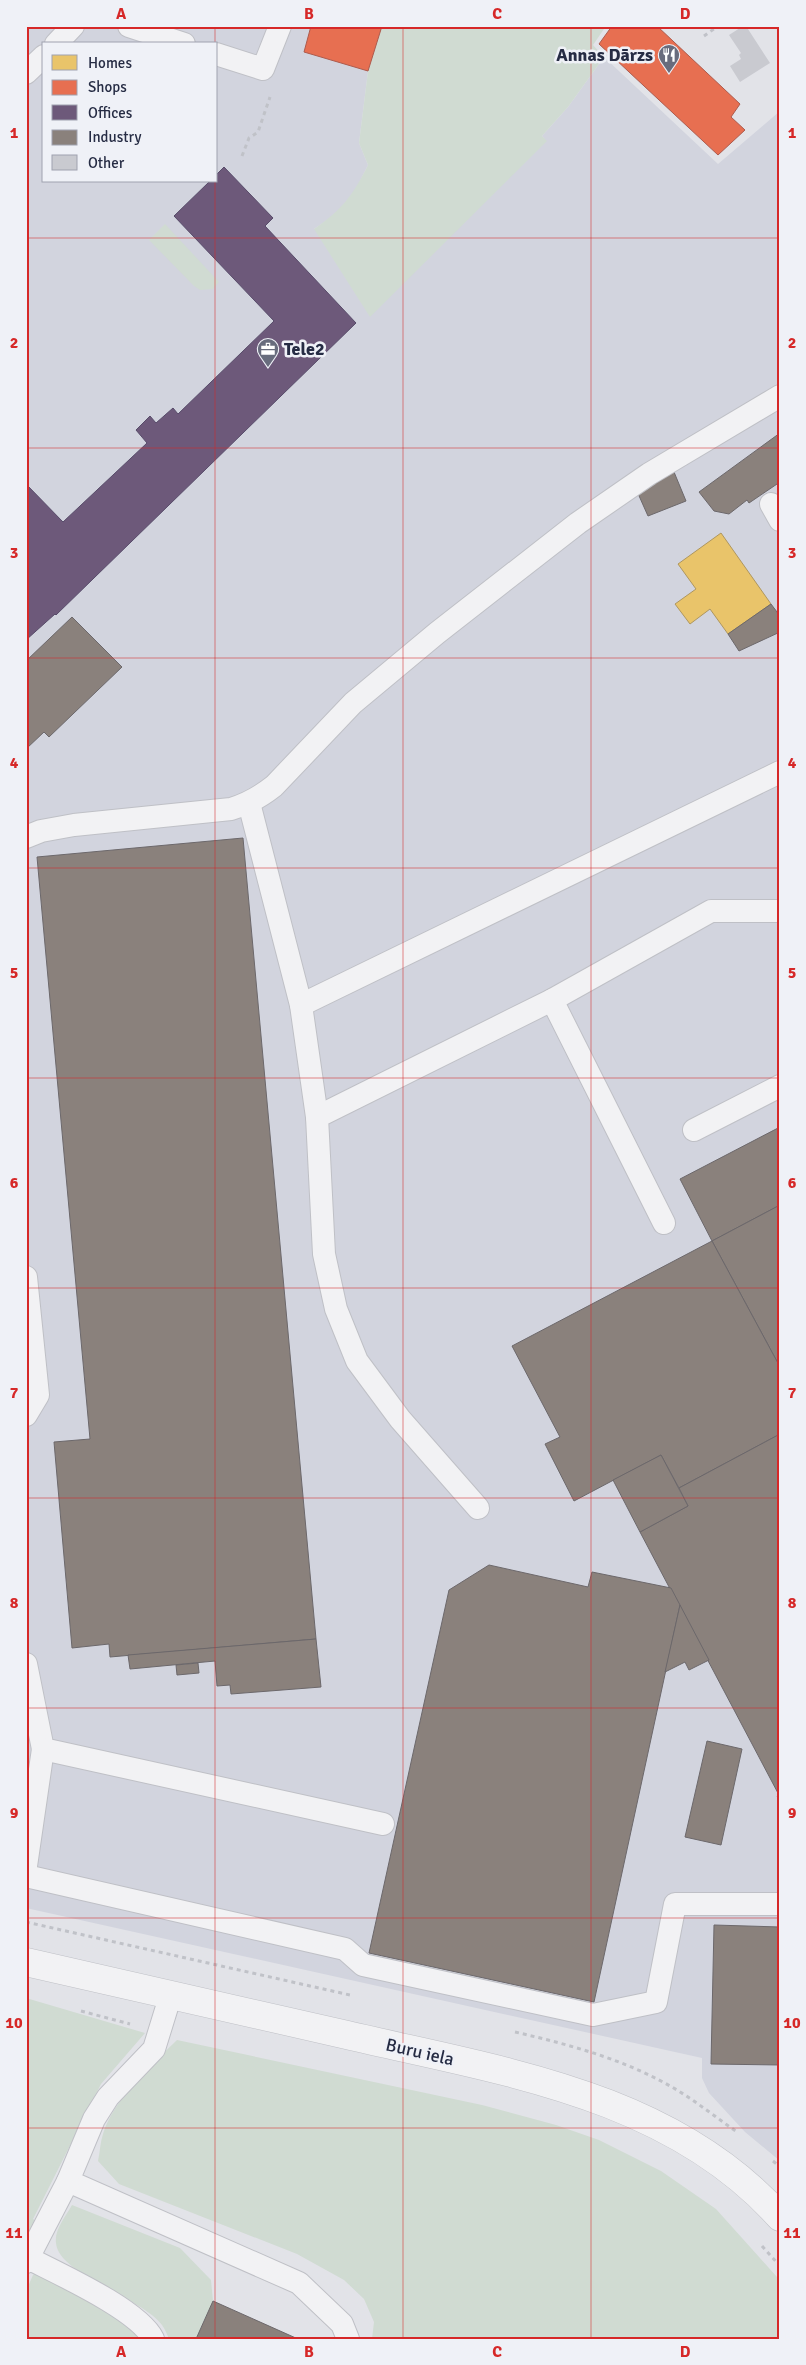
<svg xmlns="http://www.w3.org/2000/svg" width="806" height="2365" font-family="Signika,sans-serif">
<rect width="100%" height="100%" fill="#e2e3e8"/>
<path fill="#d2d4de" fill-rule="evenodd" d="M26 26H382L368 71 359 143 368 165 354 193 336 214 314 229 498 188 546 141 542 136 568 107 604 57 718 164 780 111V2161L745 2132 709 2093 702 2078V2058L26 1908ZM44 44H216V181H44Z"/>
<g fill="#d0dbd2">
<path d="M382 26H606L593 45 604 57 568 107 542 136 547 141 370 317 314 229C342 210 353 195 368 165L359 143 368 71Z"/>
<polygon points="165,224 219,282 213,289 200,290 194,286 149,240"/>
<polygon points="26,1998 145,2033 101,2084 33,2219 36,2221 26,2238"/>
<path d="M177 2040 482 2105 556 2125 599 2140 661 2171 716 2209 777 2277 780 2280V2339H372L374 2322 364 2299 344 2280 297 2254 119 2184 98 2161C100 2152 100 2143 103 2134 113 2100 152 2064 177 2040Z"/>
<path d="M72 2205 180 2248 211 2280 213 2301 196 2339H169C167 2334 165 2329 162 2325 142 2298 58 2274 56 2243 54 2230 66 2216 72 2205Z"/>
<polygon points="45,2269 149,2339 26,2339 26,2291 33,2275"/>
</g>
<polygon fill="#e9c46a" stroke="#ae965f" points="721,533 771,604 728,634 710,609 690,624 675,604 696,589 678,564"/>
<g fill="#e76f51" stroke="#ad5b4d">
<polygon points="311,26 382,26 368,71 304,52"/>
<polygon points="612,26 657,26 740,104 731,117 745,130 718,155 599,44"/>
</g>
<polygon fill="#6d597a" stroke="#584c6a" points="224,167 273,218 265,226 356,323 56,615 55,614 26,640 26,484 63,522 147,443 136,430 150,416 156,423 173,408 178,414 274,321 174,216 210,181 216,181 216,175"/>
<g fill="#8a817c" stroke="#6c686b">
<polygon points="780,433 780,482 749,503 747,500 729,514 714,511 699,492"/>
<polygon points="674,472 686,501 648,516 636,489"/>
<polygon points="771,604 780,616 780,632 739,651 728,634"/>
<polygon points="72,617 122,667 49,737 44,732 26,749 26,661"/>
<polygon points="243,838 316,1639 110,1657 109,1644 72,1648 54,1442 90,1439 37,857"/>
<polygon points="780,1127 780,1205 712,1241 680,1179"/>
<polygon points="780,1205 780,1367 712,1241"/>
<polygon points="712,1241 780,1367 780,1434 679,1488 661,1455 574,1501 545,1444 560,1437 512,1346"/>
<polygon points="780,1434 780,1800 777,1796 779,1795 640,1532 688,1506 679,1488"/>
<polygon points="661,1455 688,1506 640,1532 613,1480"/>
<polygon points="489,1565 588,1587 592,1572 671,1588 680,1605 594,2002 369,1953 449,1590"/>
<polygon points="680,1605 709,1660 689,1670 685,1662 665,1672"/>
<polygon points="316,1639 321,1687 231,1694 230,1685 217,1686 215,1661 130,1669 128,1655"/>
<polygon points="198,1663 199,1673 177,1675 176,1665"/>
<polygon points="707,1741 742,1749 721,1845 685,1837"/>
<polygon points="714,1925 780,1927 780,2065 711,2064"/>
<polygon points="213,2301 298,2339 196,2339"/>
</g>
<polygon fill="#c9cad0" points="743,26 746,26 770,63 740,82 730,66 741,59 739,55 741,53 729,35"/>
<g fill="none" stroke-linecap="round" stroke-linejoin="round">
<g stroke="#bfc0c6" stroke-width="24">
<g id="lane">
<polyline points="129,26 184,44"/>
<polyline points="56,44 73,26"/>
<polyline points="216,54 263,69 280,26"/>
<polyline points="26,73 44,56"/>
<polyline points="771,504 780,520"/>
<polyline points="249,803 301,1005 317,1117"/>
<path d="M26 837 41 831 74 825 231 809C248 804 260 797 274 786L353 703 437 633 578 523 649 474 780 396"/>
<polyline points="552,1000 664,1223"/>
<polyline points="301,1005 780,772"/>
<polyline points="694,1130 780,1086"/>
<polyline points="26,1277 38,1395 26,1415"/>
<polyline points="478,1508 400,1419 357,1361 336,1309 324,1254 317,1117 552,1000 711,911 780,911"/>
<polyline points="26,1664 43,1749 383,1824"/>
<polyline points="26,1866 43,1749"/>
<polyline points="26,1876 345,1949 363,1965 593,2015 656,2002 675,1904 780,1904"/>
<polyline points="171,1994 154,2049 108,2097 94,2119 68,2181 299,2283 342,2324 348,2339"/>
<path d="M28 2258C59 2274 139 2310 153 2339"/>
<polyline points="26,2262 68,2181"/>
</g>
</g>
<g stroke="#bfc0c6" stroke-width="29">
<path id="street" d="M26 1962C133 1986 240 2010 347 2035 500 2071 670 2094 780 2217"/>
</g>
<g stroke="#c0c2c8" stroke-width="3" stroke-dasharray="4 4" stroke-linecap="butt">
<polyline points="704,36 718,26"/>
<polyline points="242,156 249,138 258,132 270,97"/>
<polyline points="26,1922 350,1995"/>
<polyline points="81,2011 130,2024"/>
<path d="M515 2032C571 2045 627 2060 677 2090 698 2103 717 2118 737 2132"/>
<polyline points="773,2161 780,2167"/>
<polyline points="762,2246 780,2266"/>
</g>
<use href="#lane" stroke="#f2f2f4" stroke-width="22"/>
<use href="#street" stroke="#f2f2f4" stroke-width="28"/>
</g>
<path fill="none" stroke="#d62828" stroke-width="1" stroke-opacity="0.55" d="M215 26V44M403 26V2339M591 26V2339M215 181V2339M26 238H780M26 448H780M26 658H780M26 868H780M26 1078H780M26 1288H780M26 1498H780M26 1708H780M26 1918H780M26 2128H780"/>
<defs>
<g id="restaurant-pin" transform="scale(1.125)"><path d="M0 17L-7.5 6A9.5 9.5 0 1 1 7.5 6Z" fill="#686c7d" stroke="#eff1f7"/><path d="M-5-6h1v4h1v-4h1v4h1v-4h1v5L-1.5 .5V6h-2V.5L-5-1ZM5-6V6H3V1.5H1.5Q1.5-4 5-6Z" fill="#fff"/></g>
<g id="office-pin" transform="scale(1.125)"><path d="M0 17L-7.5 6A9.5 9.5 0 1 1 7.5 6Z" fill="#686c7d" stroke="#eff1f7"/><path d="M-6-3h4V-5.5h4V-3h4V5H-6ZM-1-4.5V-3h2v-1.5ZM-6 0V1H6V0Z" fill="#fff"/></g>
</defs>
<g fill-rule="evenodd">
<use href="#restaurant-pin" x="669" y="55"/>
<use href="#office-pin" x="268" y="349"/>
</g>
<g text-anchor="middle" stroke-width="5" stroke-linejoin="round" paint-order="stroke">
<g font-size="18" font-weight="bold" fill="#262c44" stroke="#eff1f7" text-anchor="end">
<text x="653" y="61">Annas Dārzs</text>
<text x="284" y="355" text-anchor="start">Tele2</text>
</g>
<g font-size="18" fill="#262c44" stroke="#eff1f7">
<text transform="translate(420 2052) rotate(13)" y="6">Buru iela</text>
</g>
</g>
<rect width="806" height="2365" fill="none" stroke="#eff1f7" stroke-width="55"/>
<rect x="42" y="42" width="175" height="140" fill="#eff1f7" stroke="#9fa2af"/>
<rect x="52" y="55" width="25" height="15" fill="#e9c46a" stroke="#9fa2af"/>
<text x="88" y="68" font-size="15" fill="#262c44">Homes</text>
<rect x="52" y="80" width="25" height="15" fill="#e76f51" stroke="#9fa2af"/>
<text x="88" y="92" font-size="15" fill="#262c44">Shops</text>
<rect x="52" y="105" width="25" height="15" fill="#6d597a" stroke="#9fa2af"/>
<text x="88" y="118" font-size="15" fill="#262c44">Offices</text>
<rect x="52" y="130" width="25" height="15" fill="#8a817c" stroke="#9fa2af"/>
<text x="88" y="142" font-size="15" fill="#262c44">Industry</text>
<rect x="52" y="155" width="25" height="15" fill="#c9cad0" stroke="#9fa2af"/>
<text x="88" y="168" font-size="15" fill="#262c44">Other</text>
<rect x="28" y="28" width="750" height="2310" fill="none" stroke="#d62828" stroke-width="2"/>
<g font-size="16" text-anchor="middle" font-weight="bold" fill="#d62828">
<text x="121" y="19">A</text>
<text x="309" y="19">B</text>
<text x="497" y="19">C</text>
<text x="685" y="19">D</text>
<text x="14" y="138">1</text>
<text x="792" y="138">1</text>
<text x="14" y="348">2</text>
<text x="792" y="348">2</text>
<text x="14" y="558">3</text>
<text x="792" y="558">3</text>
<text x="14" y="768">4</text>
<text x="792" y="768">4</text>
<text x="14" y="978">5</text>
<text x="792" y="978">5</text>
<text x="14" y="1188">6</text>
<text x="792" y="1188">6</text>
<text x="14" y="1398">7</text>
<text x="792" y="1398">7</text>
<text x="14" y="1608">8</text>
<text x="792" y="1608">8</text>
<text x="14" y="1818">9</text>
<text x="792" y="1818">9</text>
<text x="14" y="2028">10</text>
<text x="792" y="2028">10</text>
<text x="14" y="2238">11</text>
<text x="792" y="2238">11</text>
<text x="121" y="2357">A</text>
<text x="309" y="2357">B</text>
<text x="497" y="2357">C</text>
<text x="685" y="2357">D</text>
</g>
</svg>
